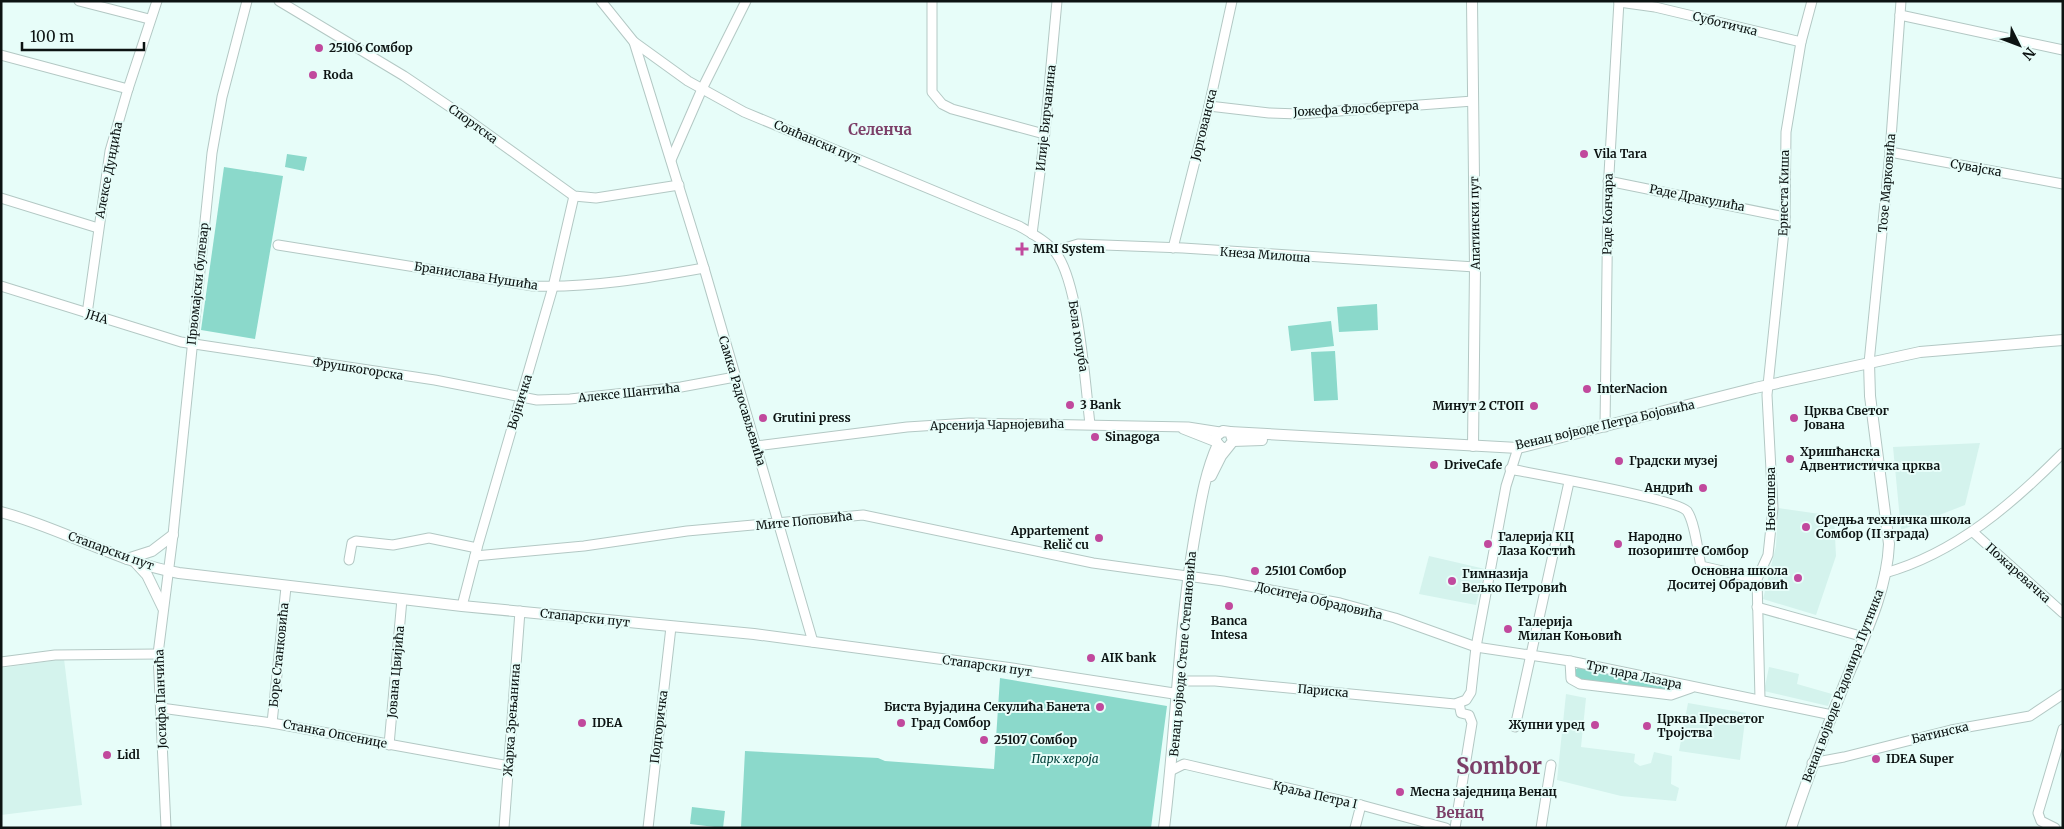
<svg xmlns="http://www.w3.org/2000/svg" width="2064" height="829" font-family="Merriweather,serif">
<rect width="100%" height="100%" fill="#e7fdf9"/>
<g fill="#d4f3ed">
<polygon points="1980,443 1965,505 1901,530 1893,447"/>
<polygon points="1778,508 1834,516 1836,556 1816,615 1763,599 1776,546"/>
<polygon points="1429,556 1485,569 1476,605 1419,594"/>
<polygon points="64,659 82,805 1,815 1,668"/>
<polygon points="1769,667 1799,674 1797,684 1832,694 1828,706 1764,691"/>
<polygon points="1566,694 1586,698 1581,747 1630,753 1635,754 1634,762 1640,766 1651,763 1654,752 1672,756 1671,784 1679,788 1676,801 1621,796 1557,780"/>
<polygon points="1688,703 1746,713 1740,760 1679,751"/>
</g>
<g fill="#8bd9cb">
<polygon points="287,154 307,157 304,171 285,167"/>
<polygon points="224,167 283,176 255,339 201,330"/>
<polygon points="1377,304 1378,330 1339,332 1337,307"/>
<polygon points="1331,321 1334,346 1291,351 1288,326"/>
<polygon points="1335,351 1338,400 1314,401 1311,352"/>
<polygon points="1580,666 1669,685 1671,689 1668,692 1580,682 1574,677 1574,671"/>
<polygon points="1000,678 1167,706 1151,828 741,828 745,751 878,758 885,761 994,769"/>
<polygon points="692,807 725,811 723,828 690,824"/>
</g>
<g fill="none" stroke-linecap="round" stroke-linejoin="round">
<g stroke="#b3c8c4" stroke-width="11">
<g id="minor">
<polyline points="79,1 149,19"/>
<polyline points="279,1 404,76 453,109 574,196 596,198 679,185"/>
<path d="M601 1 634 42 688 81 744 112 1019 226C1031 233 1048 242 1056 253 1079 284 1085 383 1090 424"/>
<polyline points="932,1 932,92 942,104 952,109 1044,134"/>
<polyline points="1619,2 1655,7 1801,42"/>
<polyline points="1900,15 2063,50"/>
<polyline points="634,42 704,268 813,642"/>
<polyline points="1,55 128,89"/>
<polyline points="1209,106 1269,113 1299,114 1473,101"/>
<polyline points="1890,152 2063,184"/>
<polyline points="671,160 702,89 746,1"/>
<polyline points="1608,181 1785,217"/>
<polyline points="1,198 98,228"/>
<polyline points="1032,234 1044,142 1057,1"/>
<path d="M278 245 533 286C590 288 648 278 704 268"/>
<polyline points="1173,248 1209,106 1232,1"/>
<polyline points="1055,251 1078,244 1183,248 1475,267"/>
<polyline points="1,286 181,342 435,380 537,400 570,399 681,387 735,377"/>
<polyline points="87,314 110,151 128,89 157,1"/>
<polyline points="1869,363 1890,152 1901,1"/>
<polyline points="1605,427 1608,191 1619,1"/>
<polyline points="1183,429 1216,442"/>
<polyline points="756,446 907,427 969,423 1188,427 1220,432"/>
<path d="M1510 469C1535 474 1677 499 1687 511 1695 522 1698 553 1701 566L1757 579"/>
<polyline points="1973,532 2063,613"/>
<polyline points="475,556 584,546 687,531 863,515 1093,563 1223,581 1340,603 1395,618 1476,647 1570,661 1832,715"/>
<polyline points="349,560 352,543 356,541 393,545 429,538 477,548"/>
<path d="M1885 573C1956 553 2012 504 2063 453"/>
<polyline points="462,606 477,548 553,287 574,196"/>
<polyline points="1757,607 1864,637"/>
<polyline points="1570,661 1571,679 1580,684 1671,695 1691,688"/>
<polyline points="1,662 55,655 158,654"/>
<polyline points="1178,681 1215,681 1455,704 1466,700 1471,692 1476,647 1506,486 1518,448"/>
<polyline points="1760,699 1757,579 1768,555 1773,508 1767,395 1785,221 1786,132 1801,42 1812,1"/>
<polyline points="161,708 272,723 509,766"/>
<polyline points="272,723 286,587"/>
<polyline points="1515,727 1569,482"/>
<polyline points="389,745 402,599"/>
<polyline points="1812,763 1844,757 1951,730 2030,716 2063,694"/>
<polyline points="1172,770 1184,764 1361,805 1446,828"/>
<polyline points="166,828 158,654 173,535 212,153 222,97 247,1"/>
<polyline points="504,828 520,611"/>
<polyline points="648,828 671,627"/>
<polyline points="1355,828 1361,805"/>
<polyline points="1455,828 1472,723 1469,715 1461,713 1459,703"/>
<polyline points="1541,828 1551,765"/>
<polyline points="2055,828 2041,821 2038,813 2063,729"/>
</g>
</g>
<g stroke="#b3c8c4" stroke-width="12">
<g id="major">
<polyline points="1472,1 1475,267 1473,446"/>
<polyline points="1230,432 1518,448 1755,388 1920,352 2063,340"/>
<polyline points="1233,441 1262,440"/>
<polyline points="1211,476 1221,456 1233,441 1230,432 1223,431 1216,436 1216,442 1222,448 1227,448"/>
<path d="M1 512C62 528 117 562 179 573L462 606 754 634 1009 668 1177 694"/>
<polyline points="127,559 152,551 173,535"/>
<polyline points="136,563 147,575 163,608"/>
<path d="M1164 828C1176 732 1178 635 1194 540 1200 507 1204 475 1218 444"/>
<path d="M1791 828C1807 779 1825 732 1844 685 1862 641 1887 593 1889 544L1870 396 1869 363"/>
</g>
</g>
<use href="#minor" stroke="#fff" stroke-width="9"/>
<use href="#major" stroke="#fff" stroke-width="10"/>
</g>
<g fill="#c1499d" stroke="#e7fdf9" stroke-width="2">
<circle cx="319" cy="48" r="5"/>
<circle cx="313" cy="75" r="5"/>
<circle cx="1584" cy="154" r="5"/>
<path d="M1019.5 241.5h5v5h5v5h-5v5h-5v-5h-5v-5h5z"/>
<circle cx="1587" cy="389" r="5"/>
<circle cx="1070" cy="405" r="5"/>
<circle cx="1534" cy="406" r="5"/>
<circle cx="763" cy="418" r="5"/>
<circle cx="1794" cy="418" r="5"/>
<circle cx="1095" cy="437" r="5"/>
<circle cx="1790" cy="459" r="5"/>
<circle cx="1619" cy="461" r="5"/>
<circle cx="1434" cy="465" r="5"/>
<circle cx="1703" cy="488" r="5"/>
<circle cx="1806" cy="527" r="5"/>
<circle cx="1099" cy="538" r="5"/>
<circle cx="1488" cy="544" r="5"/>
<circle cx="1618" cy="544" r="5"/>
<circle cx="1255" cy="571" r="5"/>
<circle cx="1798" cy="578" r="5"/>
<circle cx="1452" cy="581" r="5"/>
<circle cx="1229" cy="606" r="5"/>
<circle cx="1508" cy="629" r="5"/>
<circle cx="1091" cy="658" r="5"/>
<circle cx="1100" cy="707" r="5"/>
<circle cx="582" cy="723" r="5"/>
<circle cx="901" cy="723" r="5"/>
<circle cx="1595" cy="725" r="5"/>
<circle cx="1647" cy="726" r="5"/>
<circle cx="984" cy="740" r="5"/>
<circle cx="107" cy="755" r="5"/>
<circle cx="1876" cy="759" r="5"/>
<circle cx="1400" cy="792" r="5"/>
</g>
<g text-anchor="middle" stroke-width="4" stroke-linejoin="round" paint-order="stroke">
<g font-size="12" fill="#0c1312" stroke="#e7fdf9">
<text transform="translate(1725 24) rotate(14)" y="4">Суботичка</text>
<text transform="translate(1356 109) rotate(-3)" y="4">Јожефа Флосбергера</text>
<text transform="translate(1046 118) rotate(-84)" y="4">Илије Бирчанина</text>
<text transform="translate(473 124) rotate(36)" y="4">Спортска</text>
<text transform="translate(1204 125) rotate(-76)" y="4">Јоргованска</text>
<text transform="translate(817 142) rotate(23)" y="4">Сонћански пут</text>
<text transform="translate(1976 168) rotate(10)" y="4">Сувајска</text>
<text transform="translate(109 170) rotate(-79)" y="4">Алексе Дундића</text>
<text transform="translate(1887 183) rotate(-85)" y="4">Тозе Марковића</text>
<text transform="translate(1784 193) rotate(-89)" y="4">Ернеста Киша</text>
<text transform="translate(1697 198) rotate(11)" y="4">Раде Дракулића</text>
<text transform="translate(1608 214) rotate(-89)" y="4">Раде Кончара</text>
<text transform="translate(1475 223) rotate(-91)" y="4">Апатински пут</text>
<text transform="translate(1265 255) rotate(4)" y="4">Кнеза Милоша</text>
<text transform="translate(476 276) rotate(9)" y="4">Бранислава Нушића</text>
<text transform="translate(198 284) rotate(-84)" y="4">Првомајски булевар</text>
<text transform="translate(97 317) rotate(17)" y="4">ЈНА</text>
<text transform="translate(1078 336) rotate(81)" y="4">Бела голуба</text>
<text transform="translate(358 369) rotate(9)" y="4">Фрушкогорска</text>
<text transform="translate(629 393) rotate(-6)" y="4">Алексе Шантића</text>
<text transform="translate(742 401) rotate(73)" y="4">Самка Радосављевића</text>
<text transform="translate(520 402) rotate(-73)" y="4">Војничка</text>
<text transform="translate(997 425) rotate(-1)" y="4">Арсенија Чарнојевића</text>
<text transform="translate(1605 425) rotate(-13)" y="4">Венац војводе Петра Бојовића</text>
<text transform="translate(1771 499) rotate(-90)" y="4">Његошева</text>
<text transform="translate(804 521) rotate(-6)" y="4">Мите Поповића</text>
<text transform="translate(111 551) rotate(20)" y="4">Стапарски пут</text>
<text transform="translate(2018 573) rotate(42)" y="4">Пожаревачка</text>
<text transform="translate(1319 601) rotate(13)" y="4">Доситеја Обрадовића</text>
<text transform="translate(585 618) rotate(6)" y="4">Стапарски пут</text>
<text transform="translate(1183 654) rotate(-85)" y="4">Венац војводе Степе Степановића</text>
<text transform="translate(279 655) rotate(-84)" y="4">Боре Станковића</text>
<text transform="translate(987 666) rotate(8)" y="4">Стапарски пут</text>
<text transform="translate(396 672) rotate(-85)" y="4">Јована Цвијића</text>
<text transform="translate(1634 675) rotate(12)" y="4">Трг цара Лазара</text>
<text transform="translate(1843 686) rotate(-69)" y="4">Венац војводе Радомира Путника</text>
<text transform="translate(1323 691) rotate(5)" y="4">Париска</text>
<text transform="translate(161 699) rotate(-92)" y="4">Јосифа Панчића</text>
<text transform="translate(512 720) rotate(-86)" y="4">Жарка Зрењанина</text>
<text transform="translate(659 727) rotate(-83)" y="4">Подгоричка</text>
<text transform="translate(1940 733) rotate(-13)" y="4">Батинска</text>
<text transform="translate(335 734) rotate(11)" y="4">Станка Опсенице</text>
<text transform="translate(1315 795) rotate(13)" y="4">Краља Петра I</text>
</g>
<g font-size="12" font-weight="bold" fill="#0c1312" stroke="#e7fdf9" text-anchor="start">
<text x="329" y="52">25106 Сомбор</text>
<text x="323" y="79">Roda</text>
<text x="1594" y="158">Vila Tara</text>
<text x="1033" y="253">MRI System</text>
<text x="1597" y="393">InterNacion</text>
<text x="1080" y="409">3 Bank</text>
<text x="1524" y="410" text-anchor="end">Минут 2 СТОП</text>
<text x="1804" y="415">Црква Светог<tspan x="1804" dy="14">Јована</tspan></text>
<text x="773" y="422">Grutini press</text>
<text x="1105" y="441">Sinagoga</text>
<text x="1800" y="456">Хришћанска<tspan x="1800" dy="14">Адвентистичка црква</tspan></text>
<text x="1629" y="465">Градски музеј</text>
<text x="1444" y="469">DriveCafe</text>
<text x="1693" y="492" text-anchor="end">Андрић</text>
<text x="1816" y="524">Средња техничка школа<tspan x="1816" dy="14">Сомбор (II зграда)</tspan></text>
<text x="1089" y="535" text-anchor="end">Appartement<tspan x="1089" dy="14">Relič cu</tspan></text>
<text x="1498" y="541">Галерија КЦ<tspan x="1498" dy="14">Лаза Костић</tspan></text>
<text x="1628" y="541">Народно<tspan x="1628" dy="14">позориште Сомбор</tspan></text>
<text x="1265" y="575">25101 Сомбор</text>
<text x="1788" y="575" text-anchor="end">Основна школа<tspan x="1788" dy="14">Доситеј Обрадовић</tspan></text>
<text x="1462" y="578">Гимназија<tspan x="1462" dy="14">Вељко Петровић</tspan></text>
<text x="1229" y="625" text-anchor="middle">Banca<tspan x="1229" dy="14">Intesa</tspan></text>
<text x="1518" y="626">Галерија<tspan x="1518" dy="14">Милан Коњовић</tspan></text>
<text x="1101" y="662">AIK bank</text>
<text x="1090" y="711" text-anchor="end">Биста Вујадина Секулића Банета</text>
<text x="1657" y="723">Црква Пресветог<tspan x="1657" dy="14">Тројства</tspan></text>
<text x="592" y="727">IDEA</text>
<text x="911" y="727">Град Сомбор</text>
<text x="1585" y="729" text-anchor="end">Жупни уред</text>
<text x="994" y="744">25107 Сомбор</text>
<text x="117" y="759">Lidl</text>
<text x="1886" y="763">IDEA Super</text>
<text x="1410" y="796">Месна заједница Венац</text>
</g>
<g font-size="12" font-style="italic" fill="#00413a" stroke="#e7fdf9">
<text x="1065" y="763">Парк хероја</text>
</g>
<g font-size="15" font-weight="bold" fill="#7c3f68" stroke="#e7fdf9">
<text x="880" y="135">Селенча</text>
<text x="1460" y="818">Венац</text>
</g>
<g font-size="22" font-weight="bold" fill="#7c3f68" stroke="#e7fdf9">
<text x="1499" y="774">Sombor</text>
</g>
</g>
<rect width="2064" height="829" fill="none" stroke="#0c1312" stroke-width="5"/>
<g transform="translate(2019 45) rotate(132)" stroke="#e7fdf9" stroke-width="4" paint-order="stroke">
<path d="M0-4L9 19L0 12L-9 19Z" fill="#0c1312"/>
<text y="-8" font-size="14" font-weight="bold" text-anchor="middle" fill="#0c1312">N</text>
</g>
<path d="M22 42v8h122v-8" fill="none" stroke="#0c1312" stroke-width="2.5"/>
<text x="30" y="42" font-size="15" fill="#0c1312" stroke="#e7fdf9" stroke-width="4" paint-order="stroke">100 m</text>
</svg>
